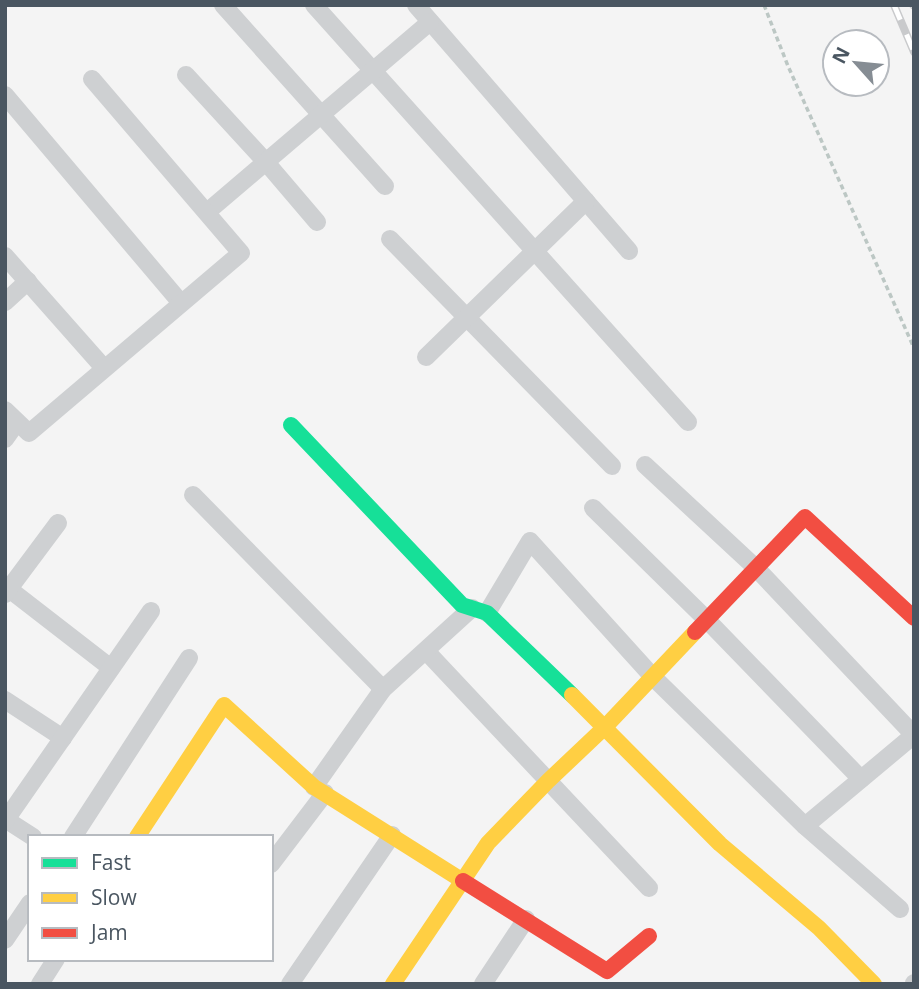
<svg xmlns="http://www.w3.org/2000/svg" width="919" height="989" font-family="'Open Sans',sans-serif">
<rect width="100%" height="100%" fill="#f4f4f4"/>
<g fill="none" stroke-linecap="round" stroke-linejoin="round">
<polyline stroke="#bcc7c4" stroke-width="3.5" stroke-dasharray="5 3.5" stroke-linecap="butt" points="764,5 788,66 914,348"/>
<g stroke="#ced0d2" stroke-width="18">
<polyline points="223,5 385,186"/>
<polyline points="314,5 688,422"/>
<polyline points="416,5 629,251"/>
<polyline points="186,75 265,161 317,222"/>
<polyline points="5,95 181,303"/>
<polyline points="207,212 430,22"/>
<polyline points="390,239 612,466"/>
<polyline points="5,256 104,368"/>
<polyline points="5,302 28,281"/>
<polyline points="426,357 586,201"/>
<polyline points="5,410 29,433 241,253 92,79"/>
<polyline points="5,439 17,422"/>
<polyline points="645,465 756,568 914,735"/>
<polyline points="193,495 383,689"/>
<polyline points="593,508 707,620 861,779"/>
<polyline points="9,589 111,668"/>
<polyline points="5,594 58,523"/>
<polyline points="487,613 530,541 653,677 805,826 900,909"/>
<polyline points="426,651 649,888"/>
<polyline points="5,700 63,738"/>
<polyline points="314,787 383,689 472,608"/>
<polyline points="5,819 33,837"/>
<polyline points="5,821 151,611"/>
<polyline points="805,826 914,735"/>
<polyline points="73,837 189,658"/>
<polyline points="271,864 325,793"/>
<polyline points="5,940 30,903"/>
<polyline points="40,984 56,959"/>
<polyline points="290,984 392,835"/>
<polyline points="483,984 526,919"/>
<polyline points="914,984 914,983"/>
</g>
<polyline stroke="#16e098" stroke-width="16" points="291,425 462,605 487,613 572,695"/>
<g stroke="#ffcf43" stroke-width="16">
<polyline points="572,695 720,844 819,928 874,984"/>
<polyline points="137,837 224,705 314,787 463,881"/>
<polyline points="393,984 488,843 548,781 605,727 695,632"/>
</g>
<g stroke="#f24e42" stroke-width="16">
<polyline points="695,632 805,517 914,618"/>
<polyline points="463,881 607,971 649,936"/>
</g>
<g stroke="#c9cacc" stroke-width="8">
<g id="rail">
<polyline points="894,5 914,52"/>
<polyline points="913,5 914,6"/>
</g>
</g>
<use href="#rail" stroke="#fff" stroke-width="5" stroke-dasharray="16" stroke-linecap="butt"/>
</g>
<rect width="919" height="989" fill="none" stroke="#4a5661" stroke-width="14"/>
<rect x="28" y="835" width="245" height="126" fill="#ffffff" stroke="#b7bbc0" stroke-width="2"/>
<rect x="42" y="858" width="35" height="10" fill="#16e098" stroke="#b7bbc0" stroke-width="2"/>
<text x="91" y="870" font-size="21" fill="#4a5661">Fast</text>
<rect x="42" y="893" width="35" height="10" fill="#ffcf43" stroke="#b7bbc0" stroke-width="2"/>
<text x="91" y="905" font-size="21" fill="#4a5661">Slow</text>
<rect x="42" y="928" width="35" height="10" fill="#f24e42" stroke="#b7bbc0" stroke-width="2"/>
<text x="91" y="940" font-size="21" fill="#4a5661">Jam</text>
<g transform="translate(856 63) rotate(297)"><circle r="33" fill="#ffffff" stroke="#b7bbc0" stroke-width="2"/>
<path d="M0-5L12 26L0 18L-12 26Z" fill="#868d94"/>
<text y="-10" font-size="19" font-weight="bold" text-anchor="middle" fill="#4a5661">N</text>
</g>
</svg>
